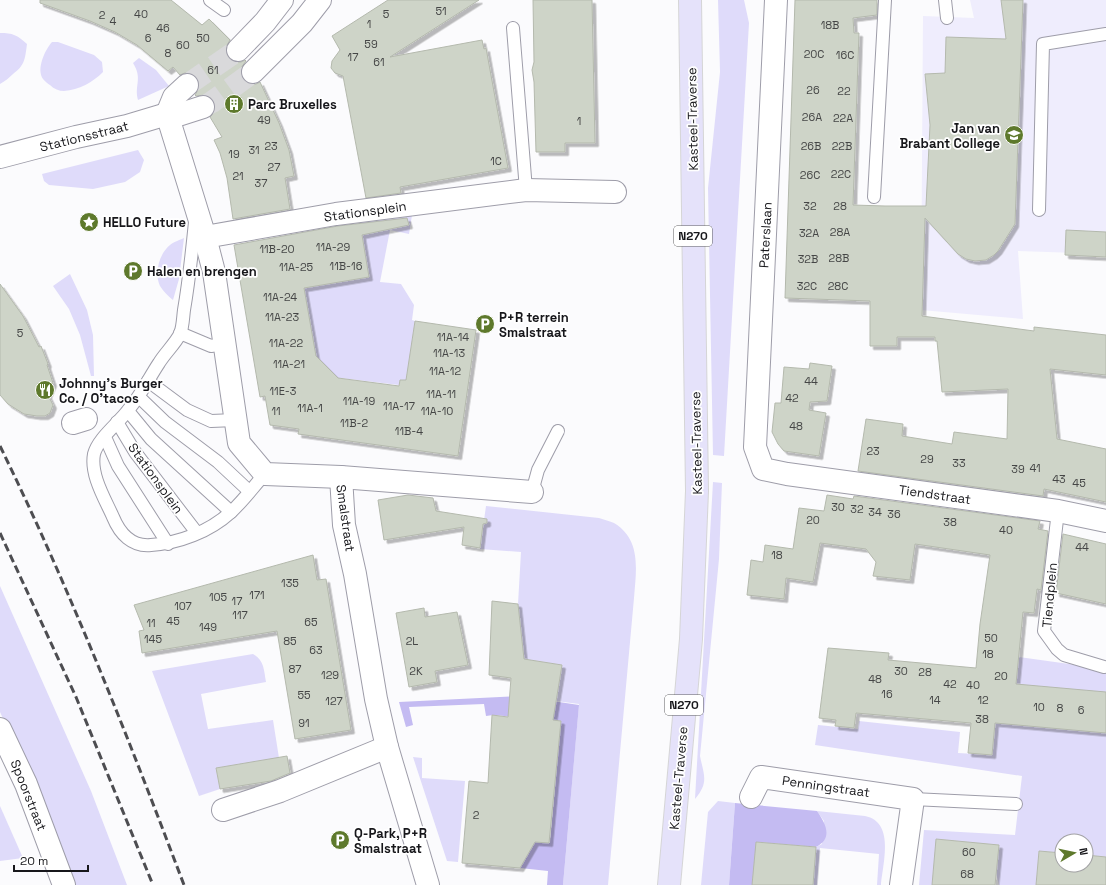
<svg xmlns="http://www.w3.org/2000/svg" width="1106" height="885" font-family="'Space Grotesk',sans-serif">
<defs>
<filter id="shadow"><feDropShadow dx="3.5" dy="3.5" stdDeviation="0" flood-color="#0004"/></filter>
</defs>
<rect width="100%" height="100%" fill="#fbfbfd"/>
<polygon fill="#efedfd" points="970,0 1106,0 1106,254 1018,251 1023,319 921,310 923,16 974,18"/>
<g fill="#dfdbfa">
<polygon points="718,0 744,0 749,23 724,456 713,455 708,188 720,72"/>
<path d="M0 33C13 33 17 35 27 44 25 59 25 65 13 74 9 78 5 81 0 84Z"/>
<path d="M52 42H58L94 55 102 62 103 72C93 82 79 90 64 91 59 91 54 89 50 85 48 84 45 81 43 79 36 69 45 50 52 42Z"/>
<path d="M139 58 156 70 169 86 138 100C134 85 143 79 133 63Z"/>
<polygon points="138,150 144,160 140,172 125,182 93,189 49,185 44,181 42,174"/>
<polygon points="413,209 409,234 390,230 380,282 401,284 414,305 412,320 415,321 407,380 400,380 399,385 340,378 340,383 334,382 335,375 318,358 311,360 309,321 304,288 369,277 359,216"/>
<path d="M184 238 179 279 173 300C168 296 164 292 160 286 154 273 159 254 170 245 173 242 180 240 184 238Z"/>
<polygon points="70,274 87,310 93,335 94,376 91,376 80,335 69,309 53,286"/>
<path d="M713 482 722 483 719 559 700 756C704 776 709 782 695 799Z"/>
<path d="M486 506 599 518C604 520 610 521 614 523 642 540 636 571 634 598L608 885H563L579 704 556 701 562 665 524 659 518 604 521 552 480 549Z"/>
<polygon points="0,586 91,791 127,885 74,885 36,789 0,712"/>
<path d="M253 654C264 660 264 670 266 682L201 694 208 729 273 720 279 758 216 768 220 789 199 796 152 671Z"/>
<polygon points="1019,657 1105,669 1106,663 1106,857 1086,855 1086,841 1062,841 1062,853 1039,851 1036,885 999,885 996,873 999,845 937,839 932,885 919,885 924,830 1015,835 1022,776 815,745 818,725 858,729 859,721 960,732 958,753 992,755 998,701 1014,702"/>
<polygon points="413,757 422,758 422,778 465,781 458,862 447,861"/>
<polygon points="718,801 735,803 729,885 701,885 708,812"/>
<polygon points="0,806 23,858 0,861"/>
<path d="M817 811 865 816C895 822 883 863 881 885H877L879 854 820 848 817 885H813L816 847 822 844 824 821Z"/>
</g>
<g fill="#c4bbf2">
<polygon points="519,696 579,705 563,885 547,885 548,871 520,868 521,841 550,843 561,721 493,715 486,716 484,704 409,707 413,725 406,727 399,702"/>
<path d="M735 803 817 811C825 823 834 838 816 847L757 842 753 885H729Z"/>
</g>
<g fill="#ced4c8" stroke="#b4b9ad" filter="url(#shadow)">
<polygon points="40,0 171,0 202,25 209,19 230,40 226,47 226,54 229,59 235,62 241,62 245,60 246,61 241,68 241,76 244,81 249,84 256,84 260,82 279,123 289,150 294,176 285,178 290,209 233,219 227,178 220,153 214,140 222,137 210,117 212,115 215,110 215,104 212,98 206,95 196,96 195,95 199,88 199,82 196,77 190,73 185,73 180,75 173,67 168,71 137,45 115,32 90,21 40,3"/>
<polygon points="388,0 479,0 390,57 482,40 484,49 486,48 508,168 400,187 401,193 366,198 343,76 335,73 331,68 332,61 340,50 332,36"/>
<polygon points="533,0 592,0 595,143 565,143 565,152 536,152 534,82 532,70 534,62"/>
<polygon points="795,0 877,0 877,15 853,18 854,33 859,33 853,205 885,206 926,206 930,125 925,74 945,73 946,37 1006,39 1001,0 1023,0 1015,224 998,251 994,255 986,260 975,261 966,259 958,254 925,218 922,316 1034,331 1034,327 1106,335 1106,375 1050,369 1057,439 1106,449 1106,502 1044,489 1043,496 858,471 866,419 903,424 902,436 952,444 954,432 1007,439 1008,389 942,392 937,341 935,341 935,337 897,337 897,346 870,346 870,301 785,298"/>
<polygon points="407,218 409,225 362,235 369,277 304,288 316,356 338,378 399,386 400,380 406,380 415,321 476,330 458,456 298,434 299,429 270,425 265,396 260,397 234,245 338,226"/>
<polygon points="1066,230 1106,232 1106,257 1065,255"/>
<polygon points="0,284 23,316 39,347 41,346 48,364 47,365 53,383 48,395 53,405 50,413 45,416 37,416 24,414 8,404 0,395"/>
<polygon points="810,363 832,366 827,401 810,402 809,410 826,413 819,456 784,451 778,444 772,432 775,403 781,403 784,367 809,369"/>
<polygon points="408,495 433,498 436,511 487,519 487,523 483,524 480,548 462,545 464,527 384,540 378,500"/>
<polygon points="827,495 853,499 854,496 1040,521 1038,529 1048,531 1041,590 1037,589 1034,613 1023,612 1016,684 1106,692 1106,733 995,723 992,755 968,753 971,723 856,713 854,728 835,726 836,720 819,718 828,648 889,653 888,660 976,668 980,624 990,555 915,544 910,580 873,576 876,562 866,549 820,543 813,582 786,578 784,599 747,595 751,560 763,562 765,545 793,549 799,508 824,511"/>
<polygon points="1063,534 1106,544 1106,604 1056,593"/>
<polygon points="313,555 317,580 326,579 351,730 295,739 277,631 142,653 139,631 144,630 134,605"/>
<polygon points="492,601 518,604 524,659 562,665 553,720 561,721 549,843 535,842 520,868 462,863 469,781 488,783 492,715 508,717 511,678 489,675"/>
<polygon points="424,608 425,617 457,612 468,665 435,671 437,682 409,687 396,613"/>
<polygon points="287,756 290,773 271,781 220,789 216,768"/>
<polygon points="936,839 999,845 995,885 932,885"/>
<polygon points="756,842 816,847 813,885 752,885"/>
<polygon points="1039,851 1062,853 1062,865 1086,865 1086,855 1106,857 1106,885 1036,885"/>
</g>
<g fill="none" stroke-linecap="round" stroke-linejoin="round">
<g stroke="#d9d9db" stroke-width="22" stroke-dasharray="22 11" stroke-linecap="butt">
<polyline points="187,85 238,50"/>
<polyline points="203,107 212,102 253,72"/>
</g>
<g stroke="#9e9da9" stroke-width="14">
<g id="lane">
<polyline points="210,0 224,10"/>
<polyline points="945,0 947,18"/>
<polyline points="513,28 526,190"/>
<polyline points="874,197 885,0"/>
<polyline points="1039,210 1043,44 1106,34"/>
<path d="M195 222C192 252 189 281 184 310 183 317 183 327 180 334 175 344 165 353 159 363 149 378 141 395 129 409 120 422 98 438 94 454 90 475 105 499 113 517 120 534 132 547 151 545 179 543 209 532 231 512 243 501 254 486 265 474"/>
<polyline points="180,333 211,346 225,344"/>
<polyline points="148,381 187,410 211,421 235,420"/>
<polyline points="139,397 165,422 218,462 249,491"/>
<polyline points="128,411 151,439 231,512"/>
<polyline points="117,422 135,452 197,533"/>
<polyline points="105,437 118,466 168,544"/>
<polyline points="532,492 538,470 558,431"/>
<polyline points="1058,511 1044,631 1057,649 1064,655 1104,667"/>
<polyline points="913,799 1016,804"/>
</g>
</g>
<g stroke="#9e9da9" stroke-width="24">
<g id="street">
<polyline points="776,0 755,447 763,469 787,474 1058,511 1106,521"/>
<polyline points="167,114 205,237 214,272 239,443 265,474 341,477 532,492"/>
<polyline points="205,237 336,214 526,190 615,192"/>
<polyline points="73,423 86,419"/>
<polyline points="341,477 344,525 355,574 376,699 387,747 428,885"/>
<polyline points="0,729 26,784 64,885"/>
<polyline points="751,797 761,777 913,799 901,885"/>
<polyline points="223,810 280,791 387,747"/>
</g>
</g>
<g stroke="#9e9da9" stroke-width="24">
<g id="secondary">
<polyline points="238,50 265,22 282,0"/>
<polyline points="253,72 302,23 320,0"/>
<polyline points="167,114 174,97 187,85"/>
<polyline points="0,157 76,137 127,126 167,114 178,115 203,107"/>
</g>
</g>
<g stroke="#d5d5d6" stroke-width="24">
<polyline id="primary" points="669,885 691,639 697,491 690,0"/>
</g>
<use href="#lane" stroke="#fff" stroke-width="12"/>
<use href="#street" stroke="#fff" stroke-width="22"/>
<use href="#secondary" stroke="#fff" stroke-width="22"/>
<use href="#primary" stroke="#e5e2fa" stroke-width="22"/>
<g stroke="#4d4d51" stroke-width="3" stroke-dasharray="8 4" stroke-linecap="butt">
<path d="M0 446C70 589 128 737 184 885"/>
<polyline points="0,533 76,697 153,885"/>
</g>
</g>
<defs>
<g id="building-disc" transform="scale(1)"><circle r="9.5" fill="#5e792c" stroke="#fff"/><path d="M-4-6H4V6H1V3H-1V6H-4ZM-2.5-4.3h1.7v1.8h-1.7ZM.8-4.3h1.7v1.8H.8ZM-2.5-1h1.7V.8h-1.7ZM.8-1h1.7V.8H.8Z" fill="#fff"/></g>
<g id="school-disc" transform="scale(1)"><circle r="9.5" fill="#5e792c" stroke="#fff"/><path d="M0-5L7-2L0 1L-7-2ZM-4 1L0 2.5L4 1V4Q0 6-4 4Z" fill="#fff"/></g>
<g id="sight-disc" transform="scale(1)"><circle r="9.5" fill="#5e792c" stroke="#fff"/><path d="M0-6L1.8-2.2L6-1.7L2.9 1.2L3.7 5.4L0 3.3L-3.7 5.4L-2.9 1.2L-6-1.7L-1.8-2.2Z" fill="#fff"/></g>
<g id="parking-disc" transform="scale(1)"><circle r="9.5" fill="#5e792c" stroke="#fff"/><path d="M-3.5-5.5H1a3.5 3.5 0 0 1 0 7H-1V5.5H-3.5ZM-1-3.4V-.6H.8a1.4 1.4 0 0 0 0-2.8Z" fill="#fff"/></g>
<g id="restaurant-disc" transform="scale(1)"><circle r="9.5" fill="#5e792c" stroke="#fff"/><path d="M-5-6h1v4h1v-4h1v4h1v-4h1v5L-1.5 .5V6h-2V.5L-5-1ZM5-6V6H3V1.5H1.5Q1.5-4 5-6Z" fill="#fff"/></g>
</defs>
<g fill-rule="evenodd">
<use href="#building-disc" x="234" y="104"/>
<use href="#school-disc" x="1014" y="135"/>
<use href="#sight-disc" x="89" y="222"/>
<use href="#parking-disc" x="133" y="271"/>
<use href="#parking-disc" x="485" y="324"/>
<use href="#restaurant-disc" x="45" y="390"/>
<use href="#parking-disc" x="340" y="840"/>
</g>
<g text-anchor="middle" stroke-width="3.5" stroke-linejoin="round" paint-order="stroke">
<g font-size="11" fill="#454646">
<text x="441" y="15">51</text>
<text x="141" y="18">40</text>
<text x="386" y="18">5</text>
<text x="102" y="19">2</text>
<text x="113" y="25">4</text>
<text x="369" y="28">1</text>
<text x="830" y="29">18B</text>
<text x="163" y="32">46</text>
<text x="148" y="42">6</text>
<text x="203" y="42">50</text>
<text x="371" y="48">59</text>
<text x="183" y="49">60</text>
<text x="168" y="57">8</text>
<text x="814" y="58">20C</text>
<text x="845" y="59">16C</text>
<text x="353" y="61">17</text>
<text x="379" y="66">61</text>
<text x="213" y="74">61</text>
<text x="813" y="94">26</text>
<text x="844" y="95">22</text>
<text x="812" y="121">26A</text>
<text x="843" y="122">22A</text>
<text x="264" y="124">49</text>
<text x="579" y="125">1</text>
<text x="271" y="150">23</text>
<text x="811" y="150">26B</text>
<text x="842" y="150">22B</text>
<text x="254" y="154">31</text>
<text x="234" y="158">19</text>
<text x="496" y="165">1C</text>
<text x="274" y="171">27</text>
<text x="841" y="178">22C</text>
<text x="810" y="179">26C</text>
<text x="238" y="180">21</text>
<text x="261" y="187">37</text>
<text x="810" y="210">32</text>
<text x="840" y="210">28</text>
<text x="840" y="236">28A</text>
<text x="809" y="237">32A</text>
<text x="333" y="251">11A-29</text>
<text x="277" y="253">11B-20</text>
<text x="839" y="262">28B</text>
<text x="808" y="263">32B</text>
<text x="346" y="270">11B-16</text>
<text x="296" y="271">11A-25</text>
<text x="807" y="290">32C</text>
<text x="838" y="290">28C</text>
<text x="280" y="301">11A-24</text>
<text x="282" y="321">11A-23</text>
<text x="20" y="337">5</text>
<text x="453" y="341">11A-14</text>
<text x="286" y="347">11A-22</text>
<text x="449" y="357">11A-13</text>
<text x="289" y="368">11A-21</text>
<text x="445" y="375">11A-12</text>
<text x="811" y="385">44</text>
<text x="283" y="395">11E-3</text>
<text x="441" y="398">11A-11</text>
<text x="792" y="402">42</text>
<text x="359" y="405">11A-19</text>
<text x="399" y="410">11A-17</text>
<text x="310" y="412">11A-1</text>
<text x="276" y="415">11</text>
<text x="437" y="415">11A-10</text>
<text x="354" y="427">11B-2</text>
<text x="796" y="430">48</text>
<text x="409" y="435">11B-4</text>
<text x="873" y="455">23</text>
<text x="927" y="463">29</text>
<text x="959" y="467">33</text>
<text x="1035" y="472">41</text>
<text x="1018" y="473">39</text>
<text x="1059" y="483">43</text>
<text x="1079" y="487">45</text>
<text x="838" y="511">30</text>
<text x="857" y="513">32</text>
<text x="875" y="516">34</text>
<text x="894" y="518">36</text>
<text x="813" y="524">20</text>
<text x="950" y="526">38</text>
<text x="1006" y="534">40</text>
<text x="1082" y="551">44</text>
<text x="777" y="559">18</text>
<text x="290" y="587">135</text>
<text x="257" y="599">171</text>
<text x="218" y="601">105</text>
<text x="237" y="605">17</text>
<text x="183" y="610">107</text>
<text x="240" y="619">117</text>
<text x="173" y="625">45</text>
<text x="311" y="626">65</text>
<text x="151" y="627">11</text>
<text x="208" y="631">149</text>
<text x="991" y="642">50</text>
<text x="153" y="643">145</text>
<text x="290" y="645">85</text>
<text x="412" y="645">2L</text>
<text x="316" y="654">63</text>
<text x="988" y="658">18</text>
<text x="295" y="673">87</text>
<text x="416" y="675">2K</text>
<text x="901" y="675">30</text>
<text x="925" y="676">28</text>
<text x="330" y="679">129</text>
<text x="1001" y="680">20</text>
<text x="875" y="683">48</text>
<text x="950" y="688">42</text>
<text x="973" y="689">40</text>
<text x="887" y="698">16</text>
<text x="304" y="699">55</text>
<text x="935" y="704">14</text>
<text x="983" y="704">12</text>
<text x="334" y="705">127</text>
<text x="1039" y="711">10</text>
<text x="1060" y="712">8</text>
<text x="1081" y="714">6</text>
<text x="982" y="723">38</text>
<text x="304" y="727">91</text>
<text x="476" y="819">2</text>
<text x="969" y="856">60</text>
<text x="967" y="878">68</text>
</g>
<g fill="#fff" stroke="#5d5d5f" stroke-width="1">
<rect x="674" y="226" width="38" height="20" rx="3"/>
<rect x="665" y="695" width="38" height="20" rx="3"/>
</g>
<g font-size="12" font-weight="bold" fill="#17171b">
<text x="693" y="240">N270</text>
<text x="684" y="709">N270</text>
</g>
<g font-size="13" font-weight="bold" fill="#17171b" stroke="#fff" text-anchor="start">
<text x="248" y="109">Parc Bruxelles</text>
<text x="1000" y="133" text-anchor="end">Jan van<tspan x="1000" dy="15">Brabant College</tspan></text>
<text x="103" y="227">HELLO Future</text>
<text x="147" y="276">Halen en brengen</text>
<text x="499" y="322">P+R terrein<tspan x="499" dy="15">Smalstraat</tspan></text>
<text x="59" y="388">Johnny's Burger<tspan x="59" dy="15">Co. / O'tacos</tspan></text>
<text x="354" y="838">Q-Park, P+R<tspan x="354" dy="15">Smalstraat</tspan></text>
</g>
<g font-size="13" fill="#17171b" stroke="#fff">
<text transform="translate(692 119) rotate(-91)" y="5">Kasteel-Traverse</text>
<text transform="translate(84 136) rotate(-14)" y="5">Stationsstraat</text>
<text transform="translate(365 211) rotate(-8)" y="5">Stationsplein</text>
<text transform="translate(765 235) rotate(-87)" y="5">Paterslaan</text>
<text transform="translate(696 443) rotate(-91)" y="5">Kasteel-Traverse</text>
<text transform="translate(156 478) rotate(54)" y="5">Stationsplein</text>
<text transform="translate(935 494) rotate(8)" y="5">Tiendstraat</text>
<text transform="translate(346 518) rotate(82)" y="5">Smalstraat</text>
<text transform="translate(1049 595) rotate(-85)" y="5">Tiendplein</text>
<text transform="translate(678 778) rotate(-85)" y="5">Kasteel-Traverse</text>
<text transform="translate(826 786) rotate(8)" y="5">Penningstraat</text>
<text transform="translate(29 795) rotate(68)" y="5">Spoorstraat</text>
</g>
</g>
<g transform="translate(1074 853) rotate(81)"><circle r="19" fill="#ffffff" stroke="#a2a2a4"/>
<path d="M0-3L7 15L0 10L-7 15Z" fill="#5e792c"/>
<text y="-6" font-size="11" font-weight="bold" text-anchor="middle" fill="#17171b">N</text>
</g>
<path d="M14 865v6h74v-6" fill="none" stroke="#17171b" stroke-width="2"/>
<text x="20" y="865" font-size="12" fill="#17171b" stroke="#ffffff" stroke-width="3" paint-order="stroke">20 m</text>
</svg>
